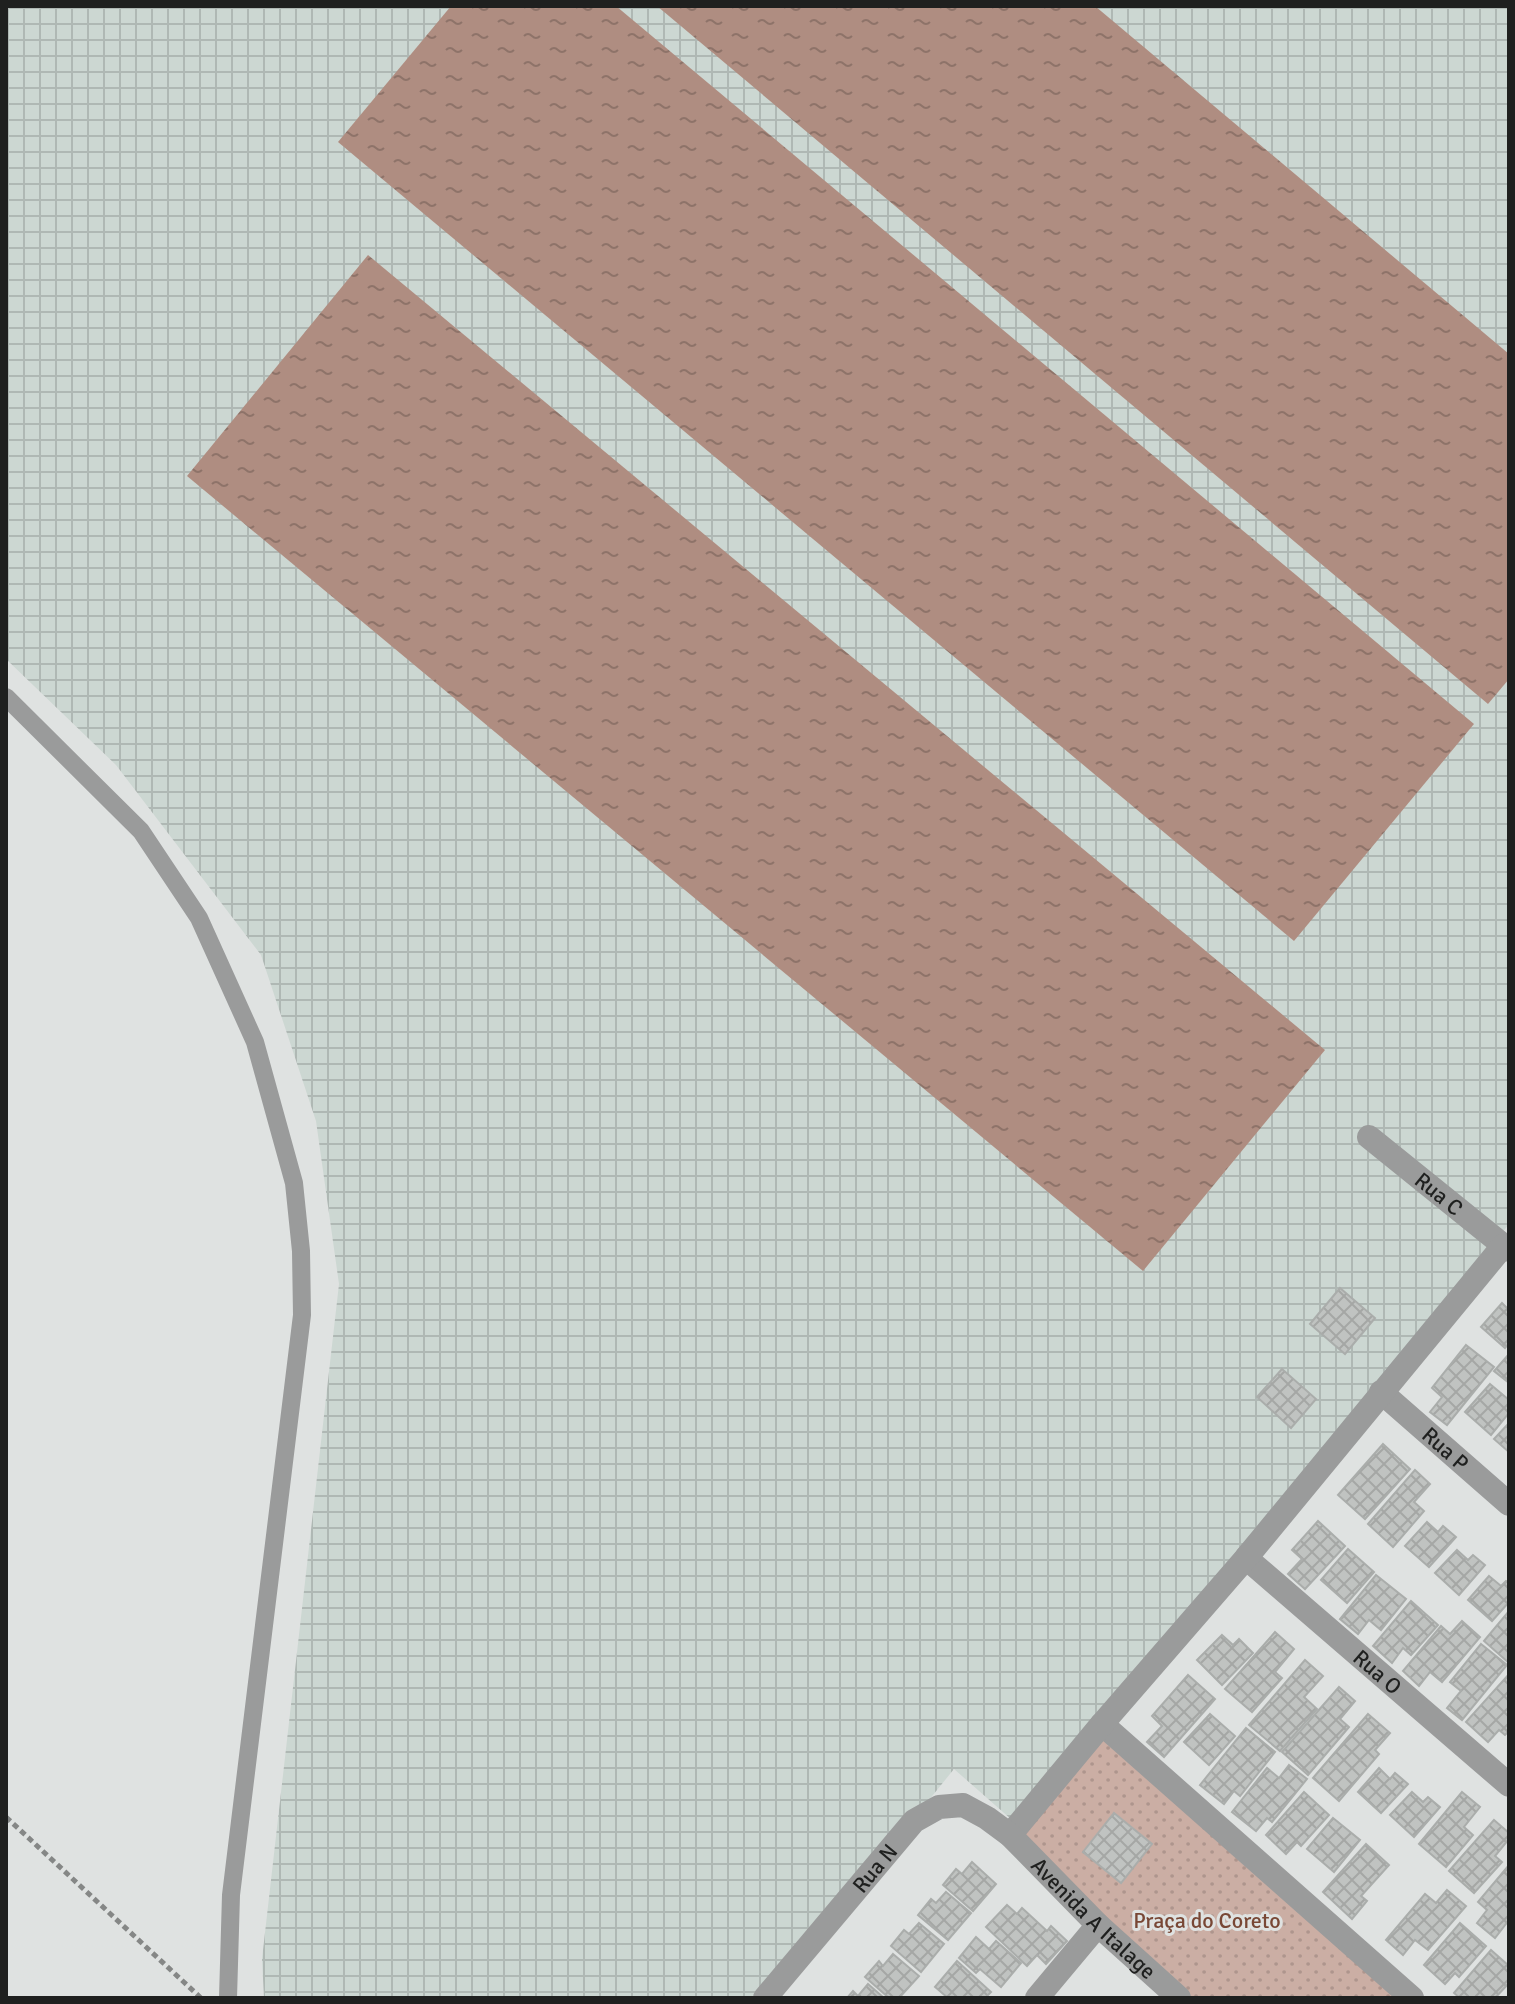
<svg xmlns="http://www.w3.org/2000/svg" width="1515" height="2004" font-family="Signika,sans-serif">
<defs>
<pattern id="industrial-grid" width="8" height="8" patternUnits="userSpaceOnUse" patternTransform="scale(2)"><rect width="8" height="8" fill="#ccd7d2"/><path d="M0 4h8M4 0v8" fill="none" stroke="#afb8b4"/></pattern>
<pattern id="park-dots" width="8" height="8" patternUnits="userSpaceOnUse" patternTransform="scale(2)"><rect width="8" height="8" fill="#cbaea4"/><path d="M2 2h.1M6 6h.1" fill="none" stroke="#ae958d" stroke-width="1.8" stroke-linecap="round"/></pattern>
<pattern id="water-ripples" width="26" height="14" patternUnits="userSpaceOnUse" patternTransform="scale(2)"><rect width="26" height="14" fill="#af8d81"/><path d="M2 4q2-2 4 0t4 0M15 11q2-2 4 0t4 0" fill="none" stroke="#8e7369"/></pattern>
<pattern id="building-cross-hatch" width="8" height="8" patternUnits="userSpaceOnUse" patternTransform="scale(2)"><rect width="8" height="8" fill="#c0c3c1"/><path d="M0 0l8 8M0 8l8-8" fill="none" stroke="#a5a7a5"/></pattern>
</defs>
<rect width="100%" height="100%" fill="#dfe2e1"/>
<polygon fill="url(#industrial-grid)" points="6,6 1509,6 1509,1224 1028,1834 954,1769 769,1998 264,1998 262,1959 339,1284 316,1121 261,955 116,765 6,659"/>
<polygon fill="url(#park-dots)" points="1102,1724 1412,1998 1179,1998 1010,1835"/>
<g fill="url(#water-ripples)">
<polygon points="451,6 616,6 1474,724 1294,941 338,142"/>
<polygon points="657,6 1095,6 1509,354 1509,679 1488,704"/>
<polygon points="368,255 1325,1050 1143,1271 187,476"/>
</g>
<g fill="url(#building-cross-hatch)" stroke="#aaadab" stroke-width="2">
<polygon points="1340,1288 1375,1318 1345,1354 1310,1324"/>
<polygon points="1502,1303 1509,1310 1509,1343 1505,1348 1481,1327"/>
<polygon points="1466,1345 1494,1367 1447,1425 1430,1412 1442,1397 1432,1388"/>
<polygon points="1509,1354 1509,1383 1494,1371"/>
<polygon points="1282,1369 1316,1399 1291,1428 1257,1397"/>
<polygon points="1490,1384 1509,1400 1509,1413 1491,1435 1465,1412"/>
<polygon points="1509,1423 1509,1452 1494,1439"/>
<polygon points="1383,1444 1410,1469 1365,1519 1338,1495"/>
<polygon points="1415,1470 1430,1484 1414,1502 1424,1511 1393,1547 1368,1524"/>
<polygon points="1318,1521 1345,1546 1305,1589 1288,1574 1302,1559 1292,1550"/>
<polygon points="1427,1522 1438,1532 1443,1526 1456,1537 1429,1567 1405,1546"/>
<polygon points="1348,1549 1374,1572 1347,1603 1321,1580"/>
<polygon points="1457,1550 1468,1560 1473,1555 1485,1565 1459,1595 1435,1573"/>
<polygon points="1376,1575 1406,1599 1381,1630 1369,1620 1358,1634 1340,1619"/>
<polygon points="1489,1576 1501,1586 1506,1581 1509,1583 1509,1602 1492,1621 1468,1600"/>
<polygon points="1411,1601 1438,1625 1411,1655 1403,1648 1392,1663 1373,1646"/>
<polygon points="1509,1611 1509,1663 1484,1641"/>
<polygon points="1462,1621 1480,1637 1442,1682 1430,1672 1419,1686 1403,1671 1441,1626 1450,1634"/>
<polygon points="1275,1632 1294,1649 1275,1672 1282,1678 1252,1712 1225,1689"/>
<polygon points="1222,1635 1233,1645 1239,1639 1253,1653 1222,1685 1197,1660"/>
<polygon points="1481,1644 1507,1665 1462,1720 1447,1708 1461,1691 1450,1682"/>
<polygon points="1305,1660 1323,1676 1304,1697 1317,1709 1280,1751 1249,1725"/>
<polygon points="1509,1674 1509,1731 1505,1735 1499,1730 1488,1742 1466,1722"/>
<polygon points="1188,1675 1215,1699 1164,1757 1147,1742 1162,1726 1152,1716"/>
<polygon points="1339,1687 1355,1701 1340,1719 1349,1727 1308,1775 1282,1752"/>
<polygon points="1210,1714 1235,1736 1209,1765 1184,1742"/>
<polygon points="1368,1714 1390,1733 1375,1750 1379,1754 1339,1801 1313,1778"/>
<polygon points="1246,1728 1275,1752 1240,1796 1234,1791 1224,1804 1200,1785"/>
<polygon points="1289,1765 1307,1779 1272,1822 1267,1818 1256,1831 1232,1812 1267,1768 1279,1778"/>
<polygon points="1379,1768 1390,1779 1395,1773 1408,1784 1381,1813 1358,1792"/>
<polygon points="1304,1792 1329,1815 1301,1846 1297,1842 1286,1854 1266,1835"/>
<polygon points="1412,1792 1423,1802 1428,1797 1440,1807 1414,1837 1390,1815"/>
<polygon points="1462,1792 1480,1807 1464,1827 1473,1835 1446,1867 1419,1844"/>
<polygon points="1114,1813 1152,1844 1121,1883 1083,1852"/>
<polygon points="1333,1818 1360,1840 1334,1872 1307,1849"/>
<polygon points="1494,1820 1509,1833 1509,1839 1495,1856 1502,1862 1474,1893 1449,1871"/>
<polygon points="1366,1844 1389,1865 1361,1896 1367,1901 1352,1919 1323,1892"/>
<polygon points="972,1862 996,1884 973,1911 943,1885 956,1869 962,1874"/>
<polygon points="1509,1865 1509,1920 1495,1938 1477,1923 1487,1910 1478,1902"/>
<polygon points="1447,1890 1466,1906 1428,1950 1415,1940 1403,1955 1386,1940 1425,1894 1436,1903"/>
<polygon points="946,1892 971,1913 948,1940 918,1915 931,1899 936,1903"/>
<polygon points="1007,1905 1017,1914 1022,1908 1047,1931 1051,1926 1067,1941 1046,1964 1037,1955 1027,1966 986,1927"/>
<polygon points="919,1923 944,1944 921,1972 891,1946 904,1930 909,1934"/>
<polygon points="1460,1923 1486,1946 1459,1977 1455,1973 1445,1984 1424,1965"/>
<polygon points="976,1937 989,1949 996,1941 1021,1963 1001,1987 980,1969 976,1973 959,1958"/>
<polygon points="1491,1950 1509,1966 1509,1983 1495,1998 1460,1998 1454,1993"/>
<polygon points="893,1954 919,1976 899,1998 889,1998 865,1977 879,1961 883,1966"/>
<polygon points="957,1961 991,1992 985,1998 948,1998 935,1987"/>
<polygon points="868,1984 884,1998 847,1998 853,1991 858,1996"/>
</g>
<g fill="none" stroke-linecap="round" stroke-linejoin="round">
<polyline stroke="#858786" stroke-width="5" stroke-dasharray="6 4" stroke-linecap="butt" points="6,1817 201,1998"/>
<polyline stroke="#9a9b9b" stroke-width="18" points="6,697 141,831 199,918 255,1042 294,1183 301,1251 302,1315 231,1895 228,1998"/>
<g stroke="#9a9b9b" stroke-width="24">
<path id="s1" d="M1369 1137 1509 1250"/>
<path id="s2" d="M1381 1392 1509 1504"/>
<path id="s3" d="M1246 1558 1509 1785"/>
<polyline points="1102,1724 1412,1998"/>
<polyline points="1010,1835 1102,1724 1246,1558 1503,1246"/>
<path id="s4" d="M765 1998 914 1821 939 1807 963 1805 987 1818 1010 1835 1098 1925 1179 1998"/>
<polyline points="1037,1998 1098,1925"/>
</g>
</g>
<g text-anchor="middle" stroke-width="6" stroke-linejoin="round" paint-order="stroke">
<g font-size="22" fill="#1f201f" stroke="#dfe2e1">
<text dy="8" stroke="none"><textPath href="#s1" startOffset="90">Rua C</textPath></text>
<text dy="8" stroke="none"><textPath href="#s2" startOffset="86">Rua P</textPath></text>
<text dy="8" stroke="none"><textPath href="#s3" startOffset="174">Rua O</textPath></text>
<text dy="8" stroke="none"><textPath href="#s4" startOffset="170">Rua N</textPath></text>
<text dy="8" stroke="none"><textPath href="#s4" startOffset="458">Avenida A Italage</textPath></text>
</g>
<g font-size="22" fill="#784735" stroke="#dfe2e1">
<text x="1207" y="1928">Praça do Coreto</text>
</g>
</g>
<rect width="1515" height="2004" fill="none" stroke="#1f201f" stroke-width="16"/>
</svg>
